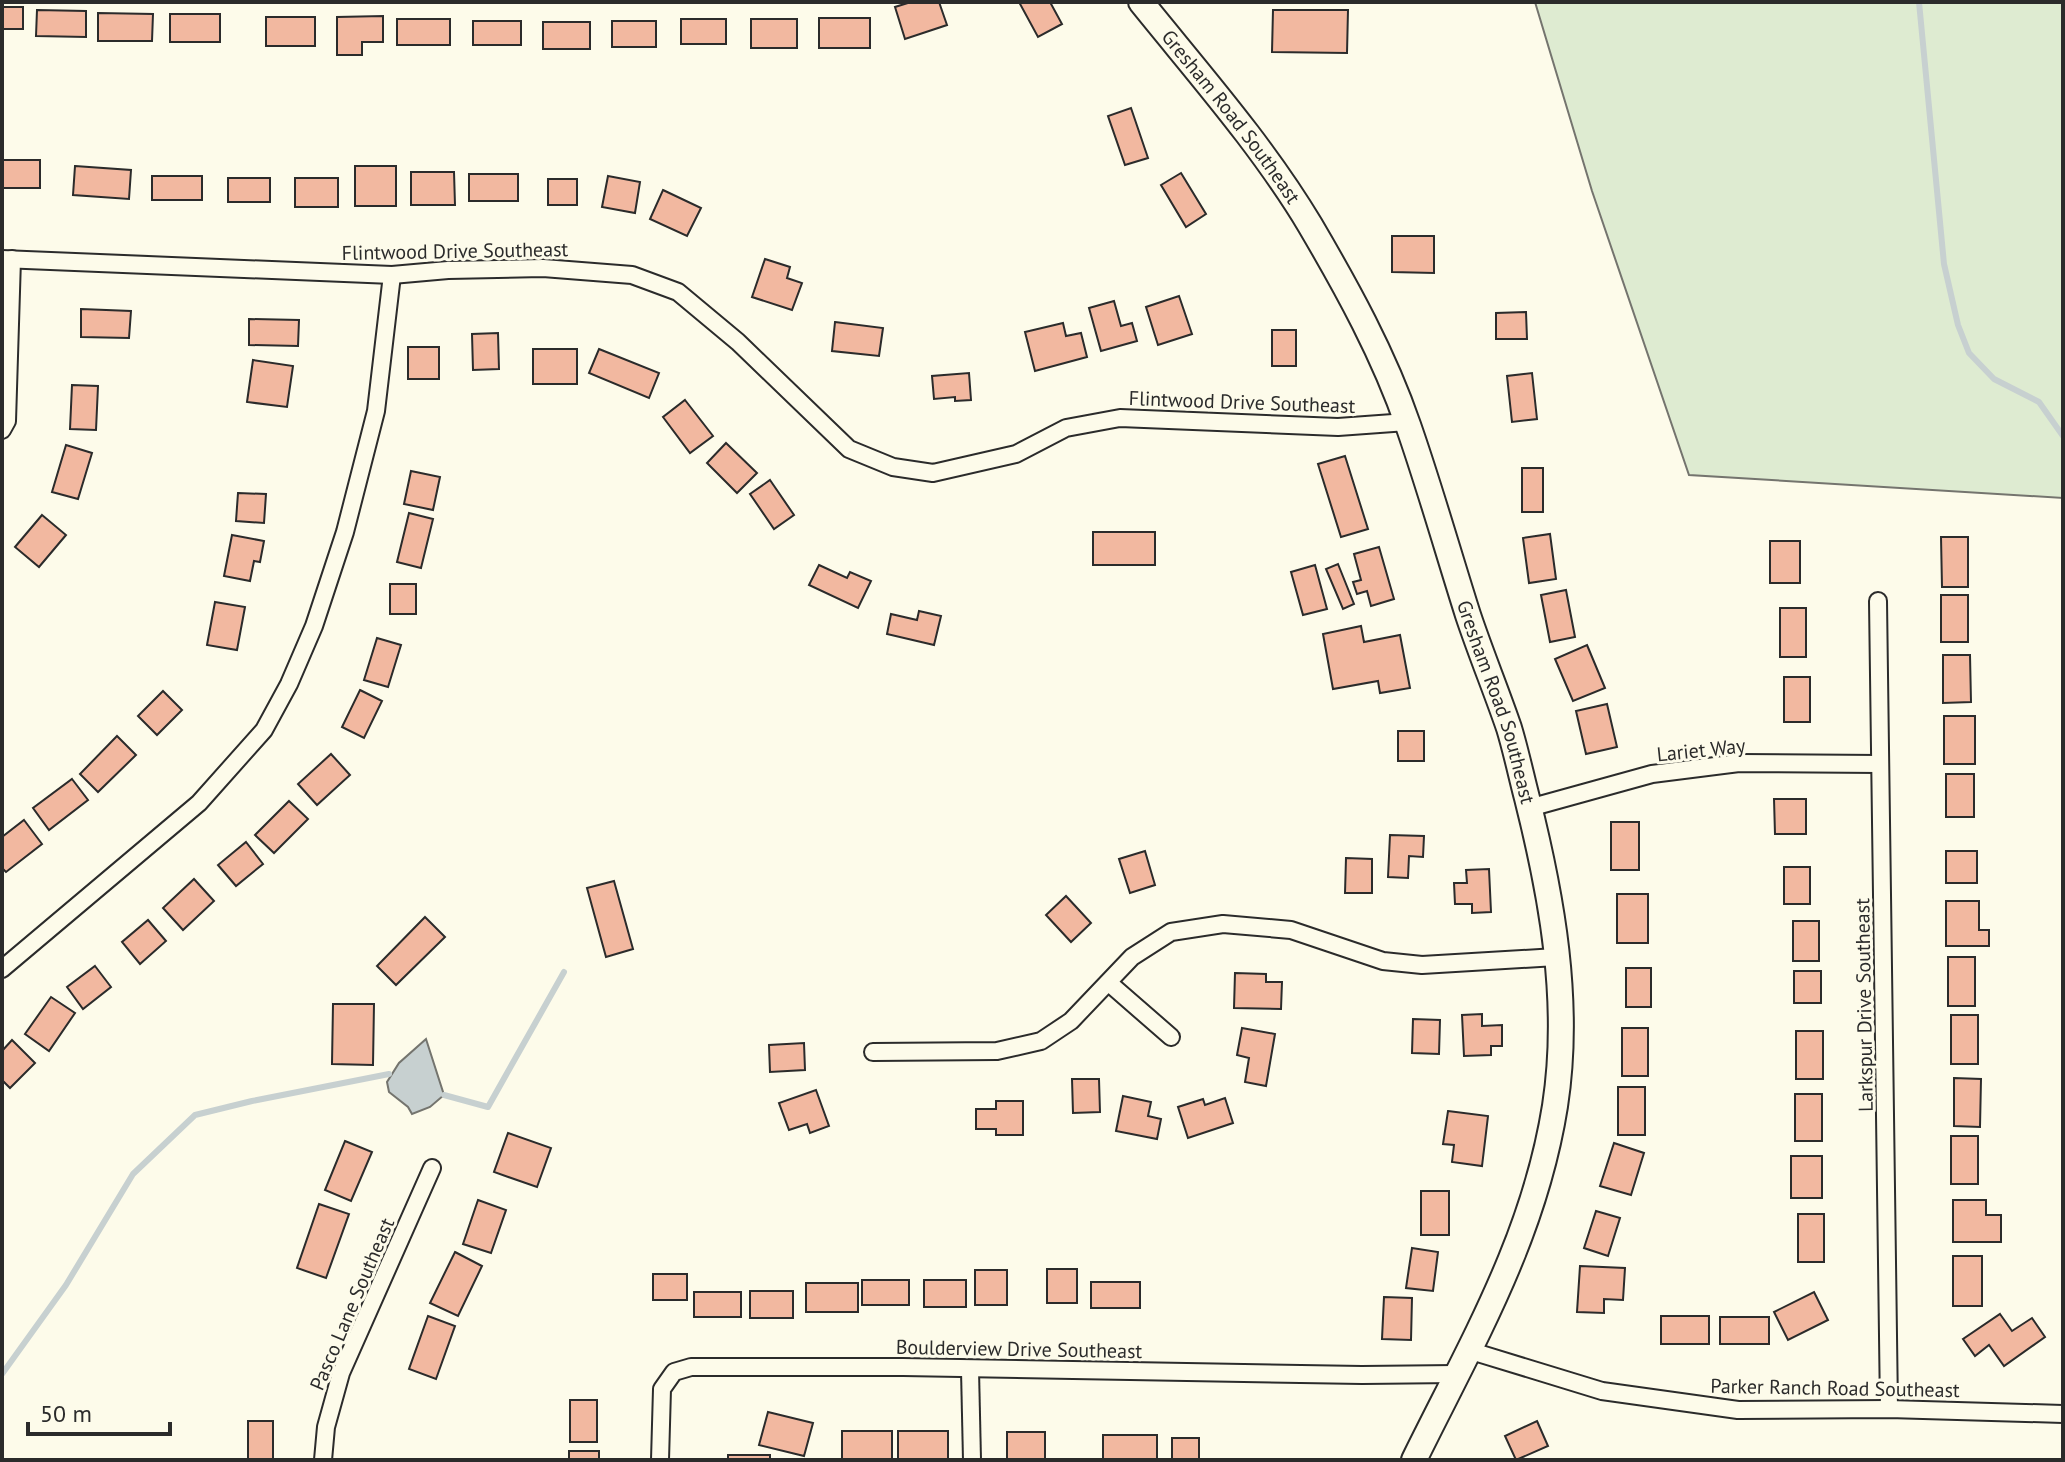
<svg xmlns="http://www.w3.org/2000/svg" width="2065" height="1462" font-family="'PT Sans',sans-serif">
<rect width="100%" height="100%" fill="#fdfbea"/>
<polygon fill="#deebd1" stroke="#74746e" stroke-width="2" points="1535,2 2063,2 2063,498 1689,475 1592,191"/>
<polygon fill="#c7d0d0" stroke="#74746e" stroke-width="2" points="426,1039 444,1095 430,1107 412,1114 408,1107 389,1092 387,1082 399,1063"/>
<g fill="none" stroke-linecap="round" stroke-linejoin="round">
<g stroke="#c7d0d0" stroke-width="6">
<polyline points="1919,2 1944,264 1958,325 1969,353 1994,379 2039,402 2063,436"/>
<polyline points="444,1095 488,1107 564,972"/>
<polyline points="2,1374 66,1285 133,1174 195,1115 252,1101 389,1074"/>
</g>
</g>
<g fill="#f2b8a0" stroke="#2b2b2b" stroke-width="2">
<polygon points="911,2 939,2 947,25 905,39 895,7"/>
<polygon points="1019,2 1050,2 1062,24 1038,37"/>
<rect x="2" y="7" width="21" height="22"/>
<polygon points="37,10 86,11 86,37 36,36"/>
<polygon points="1273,10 1348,10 1347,53 1272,52"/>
<polygon points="98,13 153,14 152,41 98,41"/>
<rect x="170" y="14" width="50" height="28"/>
<polygon points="383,16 383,42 362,42 362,55 337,55 337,17"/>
<rect x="266" y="17" width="49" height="29"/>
<rect x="819" y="18" width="51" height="30"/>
<rect x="397" y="19" width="53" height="26"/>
<rect x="681" y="19" width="45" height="25"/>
<rect x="751" y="19" width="46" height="29"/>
<rect x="473" y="21" width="48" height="24"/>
<rect x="612" y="21" width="44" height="26"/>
<rect x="543" y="22" width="47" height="27"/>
<polygon points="1131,108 1148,158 1125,165 1108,116"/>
<rect x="2" y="160" width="38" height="28"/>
<polygon points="75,166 131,170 129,199 73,195"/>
<rect x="355" y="166" width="41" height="40"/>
<polygon points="411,172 454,172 455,205 411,205"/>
<polygon points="1181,173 1206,214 1186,227 1161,185"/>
<rect x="469" y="174" width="49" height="27"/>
<rect x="152" y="176" width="50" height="24"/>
<polygon points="608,176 640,182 635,213 602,207"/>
<rect x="228" y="178" width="42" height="24"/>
<rect x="295" y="178" width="43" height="29"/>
<rect x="548" y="179" width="29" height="26"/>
<polygon points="663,190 701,208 687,236 650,219"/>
<polygon points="1392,236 1434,236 1434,273 1392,272"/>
<polygon points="765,259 790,267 787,278 802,283 792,310 752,297"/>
<polygon points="1179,296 1192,334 1158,345 1146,307"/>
<polygon points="1114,301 1121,326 1132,323 1137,341 1101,351 1089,308"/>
<polygon points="81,309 131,311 129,338 81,337"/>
<polygon points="1526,312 1527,339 1496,339 1496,313"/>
<polygon points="249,319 299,320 298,346 249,345"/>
<polygon points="835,322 883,328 879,356 832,351"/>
<polygon points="1063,323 1066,336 1081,333 1087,357 1035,371 1025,332"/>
<rect x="1272" y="330" width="24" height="36"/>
<polygon points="498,333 499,369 473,370 472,334"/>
<rect x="408" y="347" width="31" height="32"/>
<rect x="533" y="349" width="44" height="35"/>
<polygon points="599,349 659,373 649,398 589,373"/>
<polygon points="253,360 293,366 287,407 247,402"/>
<polygon points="969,373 971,400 955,401 955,397 934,399 932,376"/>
<polygon points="1532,373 1537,419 1512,422 1507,376"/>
<polygon points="72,385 98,386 96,430 70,429"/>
<polygon points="685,400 713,436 690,453 663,417"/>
<polygon points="726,443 757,473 737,493 707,463"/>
<polygon points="66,445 92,453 78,499 52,492"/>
<polygon points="1345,456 1368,529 1341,537 1318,464"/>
<rect x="1522" y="468" width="21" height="44"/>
<polygon points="411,471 440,477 433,510 404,504"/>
<polygon points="770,480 794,515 774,529 750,494"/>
<polygon points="238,493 266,494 264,523 236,521"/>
<polygon points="409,513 433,519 421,568 397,562"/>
<polygon points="42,515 66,535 39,567 15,547"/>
<rect x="1093" y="532" width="62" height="33"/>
<polygon points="1550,534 1556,579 1529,583 1523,538"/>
<polygon points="232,535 264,541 260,562 254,561 250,581 224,576"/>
<polygon points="1941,537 1968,537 1968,587 1942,587"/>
<rect x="1770" y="541" width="30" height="42"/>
<polygon points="1379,547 1394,599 1371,606 1367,591 1357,594 1353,582 1361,580 1354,554"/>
<polygon points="1338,564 1354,604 1343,609 1326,569"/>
<polygon points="819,565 847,578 850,572 871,581 858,608 809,585"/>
<polygon points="1315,565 1327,609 1303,615 1291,572"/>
<rect x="390" y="584" width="26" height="30"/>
<polygon points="1566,590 1575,637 1550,642 1541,595"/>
<rect x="1941" y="595" width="27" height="47"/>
<polygon points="215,602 245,607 237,650 207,645"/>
<rect x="1780" y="608" width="26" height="49"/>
<polygon points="919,611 941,616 934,645 887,634 891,614 917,620"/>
<polygon points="1361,626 1364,642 1400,635 1410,688 1380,693 1378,681 1333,689 1323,634"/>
<polygon points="377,638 401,645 388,687 364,680"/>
<polygon points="1587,645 1605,688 1573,701 1555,659"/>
<polygon points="1943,655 1970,655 1971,702 1943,703"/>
<rect x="1784" y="677" width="26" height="45"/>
<polygon points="360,690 382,701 364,738 342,727"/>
<polygon points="163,691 182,710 157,735 138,716"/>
<polygon points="1607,704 1617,747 1586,754 1576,711"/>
<rect x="1944" y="716" width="31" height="48"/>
<rect x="1398" y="731" width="26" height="30"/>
<polygon points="117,736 136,755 98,792 80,774"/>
<polygon points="331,754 350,775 317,805 298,784"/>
<rect x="1946" y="774" width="28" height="43"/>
<polygon points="72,779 88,800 49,830 33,808"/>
<polygon points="1774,799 1806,799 1806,834 1775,834"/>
<polygon points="289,801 308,819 274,853 255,835"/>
<polygon points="24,820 42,844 6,872 2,868 2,837"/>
<rect x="1611" y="822" width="28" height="48"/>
<polygon points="1390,835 1424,836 1423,857 1409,856 1408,878 1388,877"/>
<polygon points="246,842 263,864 236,886 218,865"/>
<polygon points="1145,851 1155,885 1130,893 1119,859"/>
<rect x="1946" y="851" width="31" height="32"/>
<polygon points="1346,858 1372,859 1372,893 1345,893"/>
<rect x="1784" y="867" width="26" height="37"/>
<polygon points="1489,869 1491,912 1472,913 1472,904 1455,904 1454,883 1467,883 1466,870"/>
<polygon points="194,879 214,901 183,930 163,908"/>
<polygon points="614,881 633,949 606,957 587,888"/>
<rect x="1617" y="894" width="31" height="49"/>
<polygon points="1066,896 1091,923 1071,942 1046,915"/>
<polygon points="1946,901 1979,901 1979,930 1989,930 1989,946 1946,946"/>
<polygon points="425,917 445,937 396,985 377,966"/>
<polygon points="148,920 166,941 140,964 122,942"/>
<rect x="1793" y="921" width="26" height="40"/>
<rect x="1948" y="957" width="27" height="49"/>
<polygon points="95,966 111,987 83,1009 67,987"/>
<rect x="1626" y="968" width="25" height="39"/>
<rect x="1794" y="971" width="27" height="32"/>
<polygon points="1235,973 1266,974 1266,982 1282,982 1281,1009 1234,1008"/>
<polygon points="51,997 75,1013 49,1051 25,1034"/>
<polygon points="333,1004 374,1004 373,1065 332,1064"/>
<polygon points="1482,1014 1482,1026 1502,1025 1502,1046 1491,1046 1491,1055 1464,1056 1462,1015"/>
<rect x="1951" y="1015" width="27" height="49"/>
<polygon points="1413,1019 1440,1020 1439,1054 1412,1053"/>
<polygon points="1242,1028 1275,1034 1266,1086 1245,1082 1249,1058 1237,1055"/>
<rect x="1622" y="1028" width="26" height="48"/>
<rect x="1796" y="1031" width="27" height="48"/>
<polygon points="12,1040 35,1063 10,1088 2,1080 2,1051"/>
<polygon points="804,1043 805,1070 770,1072 769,1045"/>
<polygon points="1954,1078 1981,1079 1980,1127 1954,1126"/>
<polygon points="1072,1079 1099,1079 1100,1112 1073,1113"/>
<rect x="1618" y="1087" width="27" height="48"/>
<polygon points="816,1090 829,1126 810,1133 807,1124 789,1130 779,1103"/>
<rect x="1795" y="1094" width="27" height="47"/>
<polygon points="1123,1096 1151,1102 1148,1116 1161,1119 1157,1139 1116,1131"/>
<polygon points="1225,1098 1233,1123 1188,1138 1178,1107 1203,1099 1205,1105"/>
<polygon points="996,1101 1023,1101 1023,1135 996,1135 996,1129 976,1129 976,1109 996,1109"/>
<polygon points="1448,1111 1488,1116 1482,1166 1452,1162 1454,1145 1443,1144"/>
<polygon points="508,1133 551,1148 537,1187 494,1172"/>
<rect x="1951" y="1136" width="27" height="48"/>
<polygon points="345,1141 372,1152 351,1201 325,1190"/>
<polygon points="1614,1143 1644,1153 1631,1195 1600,1186"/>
<rect x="1791" y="1156" width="31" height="42"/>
<rect x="1421" y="1191" width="28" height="44"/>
<polygon points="478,1200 506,1210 491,1253 463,1244"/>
<polygon points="1953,1200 1986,1200 1986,1215 2001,1215 2001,1242 1953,1242"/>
<polygon points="319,1204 349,1214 326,1278 297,1268"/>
<polygon points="1596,1211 1620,1218 1608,1256 1584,1248"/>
<rect x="1798" y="1214" width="26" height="48"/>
<polygon points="1412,1248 1438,1252 1433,1291 1406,1288"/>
<polygon points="455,1252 482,1266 458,1316 430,1303"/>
<rect x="1953" y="1256" width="29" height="50"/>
<polygon points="1580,1266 1625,1268 1623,1300 1604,1299 1604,1313 1577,1312"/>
<rect x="1047" y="1269" width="30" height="34"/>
<rect x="975" y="1270" width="32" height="35"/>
<rect x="653" y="1274" width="34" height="26"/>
<rect x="862" y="1280" width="47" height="25"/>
<rect x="924" y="1280" width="42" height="27"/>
<rect x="1091" y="1282" width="49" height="26"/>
<rect x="806" y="1283" width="52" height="29"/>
<rect x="750" y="1291" width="43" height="27"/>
<rect x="694" y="1292" width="47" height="25"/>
<polygon points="1814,1292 1828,1320 1788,1340 1774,1312"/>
<polygon points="1384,1297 1412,1298 1411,1340 1382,1339"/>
<polygon points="2000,1314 2012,1331 2032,1318 2045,1337 2004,1366 1989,1345 1975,1356 1963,1339"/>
<polygon points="428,1316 455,1326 436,1379 409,1369"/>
<rect x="1661" y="1316" width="48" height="28"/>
<rect x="1720" y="1317" width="49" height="27"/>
<rect x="570" y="1400" width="27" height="42"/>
<polygon points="768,1412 813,1423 804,1456 759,1445"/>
<rect x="248" y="1421" width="25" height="39"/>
<polygon points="1537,1421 1548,1446 1516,1460 1505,1436"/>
<rect x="842" y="1431" width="50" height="28"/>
<rect x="898" y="1431" width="50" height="28"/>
<rect x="1007" y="1432" width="38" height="27"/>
<rect x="1103" y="1435" width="54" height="24"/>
<rect x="1172" y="1438" width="27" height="22"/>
<rect x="569" y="1451" width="30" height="9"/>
<rect x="728" y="1455" width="42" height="5"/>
</g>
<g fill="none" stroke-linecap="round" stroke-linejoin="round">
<g stroke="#2b2b2b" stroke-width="20">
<g id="street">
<polyline points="2,259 392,275 448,270 543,268 632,275 678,292 738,342 849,449 893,467 933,473 1016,454 1066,428 1120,418 1338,427 1407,422"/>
<polyline points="2,430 7,421 12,259"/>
<polyline points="1878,601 1889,1409"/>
<polyline points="1529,808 1652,774 1739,763 1880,764"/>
<polyline points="2,969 199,803 264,730 289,684 314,626 345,532 376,411 392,275"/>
<polyline points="1109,983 1171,1037"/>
<polyline points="873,1052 997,1051 1041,1041 1071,1021 1132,957 1171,932 1223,924 1291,930 1383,961 1422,965 1556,957"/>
<polyline points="1468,1350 1602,1391 1738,1410 1889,1409 2063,1414"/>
<polyline points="970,1370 972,1460"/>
<polyline points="323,1460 326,1427 341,1373 432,1168"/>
<polyline points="660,1460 662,1389 674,1372 691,1367 903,1367 1362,1375 1456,1374"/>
</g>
</g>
<g stroke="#2b2b2b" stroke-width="28">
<g id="secondary">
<path id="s1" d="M1141 2C1199 74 1262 145 1310 225 1347 288 1384 355 1408 425 1430 488 1448 552 1468 615 1481 654 1496 690 1509 728 1516 751 1521 775 1527 798 1552 897 1571 1003 1555 1106 1534 1238 1472 1342 1414 1460"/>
</g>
</g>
<use href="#street" stroke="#fdfbea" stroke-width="16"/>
<use href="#secondary" stroke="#fdfbea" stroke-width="24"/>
</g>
<g text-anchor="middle" stroke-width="6" stroke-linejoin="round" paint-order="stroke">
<g font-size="20" fill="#2b2b2b" stroke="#fdfbea">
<text dy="7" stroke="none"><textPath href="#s1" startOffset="146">Gresham Road Southeast</textPath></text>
<text transform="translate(455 251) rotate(-1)" y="7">Flintwood Drive Southeast</text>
<text transform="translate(1242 402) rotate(2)" y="7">Flintwood Drive Southeast</text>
<text dy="7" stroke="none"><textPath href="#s1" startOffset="794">Gresham Road Southeast</textPath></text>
<text transform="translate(1701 750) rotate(-6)" y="7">Lariet Way</text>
<text transform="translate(1864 1005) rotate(-91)" y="7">Larkspur Drive Southeast</text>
<text transform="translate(352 1304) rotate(-67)" y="7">Pasco Lane Southeast</text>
<text transform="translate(1019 1349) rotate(1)" y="7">Boulderview Drive Southeast</text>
<text transform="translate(1835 1388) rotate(1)" y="7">Parker Ranch Road Southeast</text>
</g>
</g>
<rect width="2065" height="1462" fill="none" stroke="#2b2b2b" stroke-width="8"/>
<path d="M28 1422v12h142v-12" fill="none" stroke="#2b2b2b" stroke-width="4"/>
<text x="40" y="1422" font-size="24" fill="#2b2b2b" stroke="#fdfbea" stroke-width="6" paint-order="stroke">50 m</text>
</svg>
